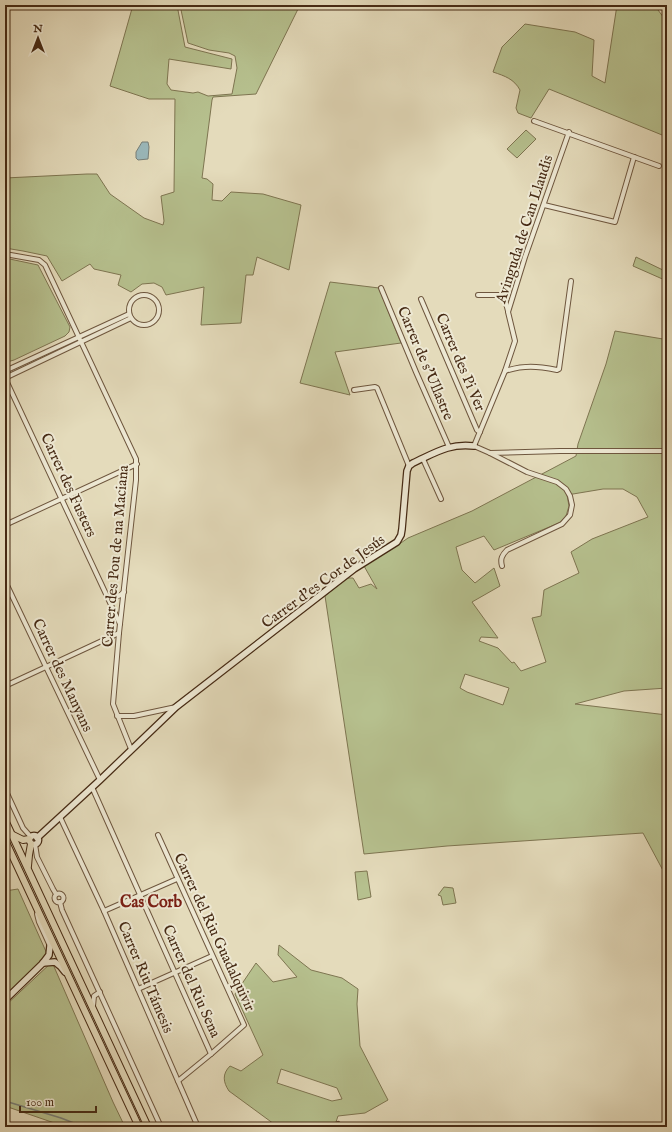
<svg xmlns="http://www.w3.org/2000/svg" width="672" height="1132" font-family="'IM FELL English',serif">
<rect width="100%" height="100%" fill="#e4dbbb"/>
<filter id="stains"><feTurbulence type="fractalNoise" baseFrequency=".005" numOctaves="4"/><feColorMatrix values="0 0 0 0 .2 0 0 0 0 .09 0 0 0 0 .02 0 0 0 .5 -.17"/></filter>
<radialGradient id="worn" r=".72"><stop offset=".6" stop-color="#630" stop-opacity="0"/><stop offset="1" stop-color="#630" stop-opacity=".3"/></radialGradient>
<g fill="#b6c08e" stroke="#7e7551" fill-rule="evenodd">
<polygon points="133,5 177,5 185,47 232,59 231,69 169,59 167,84 171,90 193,93 198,92 208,96 232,94 237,68 235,56 229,53 209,50 188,43 180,5 300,5 256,94 213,97 212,100 202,178 207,179 213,184 212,200 222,201 231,192 263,194 301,205 289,270 257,257 253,275 246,275 241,323 201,325 204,287 166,295 162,287 154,283 142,284 131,292 118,285 121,275 94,269 90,264 62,281 47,256 23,251 5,248 5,178 87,174 97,174 110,194 144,218 163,225 164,221 161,196 174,192 175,99 149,99 110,86"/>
<path d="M617 5H656L655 6 667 22V137L549 89 531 118 518 113 516 108 520 90C514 79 505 76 493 72L502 47 525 24 575 32 594 40 592 76 605 83Z"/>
<polygon points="526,130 536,139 517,158 507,149"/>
<polygon points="636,257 667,272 667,281 633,266"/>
<polygon points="5,258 38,265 70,327 69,332 65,336 14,360 7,362 5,361"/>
<polygon points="330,282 379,288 401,343 335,352 350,395 300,383"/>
<path d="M615 331 663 339 667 336V688L624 691 575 704 667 715V878L643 833 447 846 364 854 325 596 347 578H353L359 588 371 584 377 589 364 566 398 545 408 538 472 511 576 456 578 444 606 364ZM603 489H623L637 497 648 517 592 539 571 552 579 573 544 590 541 616 532 618 546 662 521 671 514 662 512 663 498 648 479 641 481 637 498 638 472 602 500 586 494 568 475 583 462 570 456 547 484 536 494 550 559 523 566 516 569 506 567 495ZM465 674 509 688 503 705 467 692 460 688Z"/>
<polygon points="367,871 371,897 358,900 355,872"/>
<polygon points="444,887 453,888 456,903 443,905 441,896 438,895"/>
<polygon points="18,889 48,956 5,998 5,891"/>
<path d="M279 945 311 970 342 978 358 989 357 1004 360 1046 388 1100 365 1113 338 1116 336 1122 330 1127H282L274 1124 229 1091C223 1082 222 1074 230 1066L241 1071 263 1055 235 994 256 963 273 982 297 977 278 955ZM281 1069 337 1088 342 1099 332 1101 277 1083Z"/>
<polygon points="52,962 113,1102 125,1127 66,1127 5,1106 5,1006"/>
</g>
<polygon fill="#9ab8bb" stroke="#787f78" points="142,142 148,142 149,147 148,159 138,160 136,158 136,152"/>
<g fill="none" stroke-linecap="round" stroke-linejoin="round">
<polyline stroke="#787f78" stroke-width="1.5" points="5,1101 61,1118 84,1127"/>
<g stroke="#6e563e" stroke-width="6">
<g id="street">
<polyline points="534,121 659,166"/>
<polyline points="569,132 525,257 508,312 515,341 505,371 474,446 490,453 560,451 667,451"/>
<polyline points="544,205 615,222 634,157"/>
<polyline points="5,254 39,260 45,265 136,459 136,480 119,633 113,704 131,749"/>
<polyline points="381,288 416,372 449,447"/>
<polyline points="478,295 501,295 504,296 508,311"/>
<circle cx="144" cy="310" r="15"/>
<polyline points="421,299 477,430 480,432"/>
<polyline points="5,371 129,314"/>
<path d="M505 371C524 365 537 366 557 370L559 369 571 281"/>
<polyline points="5,378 120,624"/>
<polyline points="5,378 131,318"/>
<polyline points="354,390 375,387 377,388 409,466"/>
<path d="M490 453 527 472 557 482 566 489 570 496 572 505 570 515 562 524 507 550C502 555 500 559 502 566"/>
<polyline points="423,459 441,499"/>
<polyline points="5,525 137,464"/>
<polyline points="5,581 100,780"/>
<path d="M108 597C115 598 119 597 124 592"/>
<polyline points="5,686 119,633"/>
<polyline points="117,716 134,716 176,707"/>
<polyline points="92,787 211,1054"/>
<polyline points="5,789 23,828 31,837"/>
<polyline points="60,817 104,911 198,1127"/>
<polyline points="158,835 244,1025 211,1054 178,1081"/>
<polyline points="35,844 37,857 53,889 56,894"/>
<circle cx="59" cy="898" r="4.5"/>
<polyline points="60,902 62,910 161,1127"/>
<polyline points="104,911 177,879"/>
<polyline points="37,914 39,922 50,946"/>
<polyline points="138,989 212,956"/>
<polyline points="93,1006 94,996 100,992"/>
<polyline points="334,1127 338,1124"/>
</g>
</g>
<g stroke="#462a14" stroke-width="8">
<g id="secondary">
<circle cx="34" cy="840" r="4.5"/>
<path d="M37 838 100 780 176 707 354 569 397 542 401 535 402 529 407 471 409 466 413 463C435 453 449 443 474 446"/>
<polyline points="43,963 55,962 61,967 65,972"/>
<polyline points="5,1000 43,963 49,955 50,946"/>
</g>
</g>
<g stroke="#462a14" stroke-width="8">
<g id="primary">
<polyline points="5,820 148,1127"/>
<polyline points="13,835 23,840 29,839"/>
<polyline points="5,840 139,1127"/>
<polyline points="28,866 29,855 31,844"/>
</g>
</g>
<use href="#street" stroke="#ede8d3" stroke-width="4"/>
<use href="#secondary" stroke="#ede8d3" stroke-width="5.5"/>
<use href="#primary" stroke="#e4dbbb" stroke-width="6"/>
</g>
<g text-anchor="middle" stroke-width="4" stroke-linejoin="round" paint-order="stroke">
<g font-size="15" fill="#462a14" stroke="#ede8d3">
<text transform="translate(524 229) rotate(-72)" y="5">Avinguda de Can Llaudis</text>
<text transform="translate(461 362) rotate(67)" y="5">Carrer des Pi Ver</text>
<text transform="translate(426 363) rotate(67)" y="5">Carrer de s'Ullastre</text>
<text transform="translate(69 485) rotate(65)" y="5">Carrer des Fusters</text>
<text transform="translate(115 556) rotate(-85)" y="5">Carrer des Pou de na Maciana</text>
<text transform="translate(323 581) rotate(-36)" y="5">Carrer d'es Cor de Jesús</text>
<text transform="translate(63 675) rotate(65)" y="5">Carrer des Manyans</text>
<text transform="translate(215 932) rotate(65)" y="5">Carrer del Riu Guadalquivir</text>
<text transform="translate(146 977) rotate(67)" y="5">Carrer Riu Támesis</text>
<text transform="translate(192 981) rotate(66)" y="5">Carrer del Riu Sena</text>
</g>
<g font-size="16" font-weight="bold" fill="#7a1f14" stroke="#ede8d3">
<text x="151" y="907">Cas Corb</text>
</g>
</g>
<rect width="672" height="1132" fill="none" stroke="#e4dbbb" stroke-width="20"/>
<rect x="6" y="6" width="660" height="1120" fill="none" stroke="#462a14" stroke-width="2"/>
<rect x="10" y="10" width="652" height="1112" fill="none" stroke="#462a14"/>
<g transform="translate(38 38)" stroke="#ede8d3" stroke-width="3" paint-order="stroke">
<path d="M0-3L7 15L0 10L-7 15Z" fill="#462a14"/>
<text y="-6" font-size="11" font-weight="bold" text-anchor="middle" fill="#462a14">N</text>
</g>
<path d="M20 1106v6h76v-6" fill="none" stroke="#462a14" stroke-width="2"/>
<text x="26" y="1106" font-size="12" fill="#462a14" stroke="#ede8d3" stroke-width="3" paint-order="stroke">100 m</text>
<rect width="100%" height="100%" filter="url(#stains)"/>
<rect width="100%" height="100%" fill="url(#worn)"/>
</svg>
